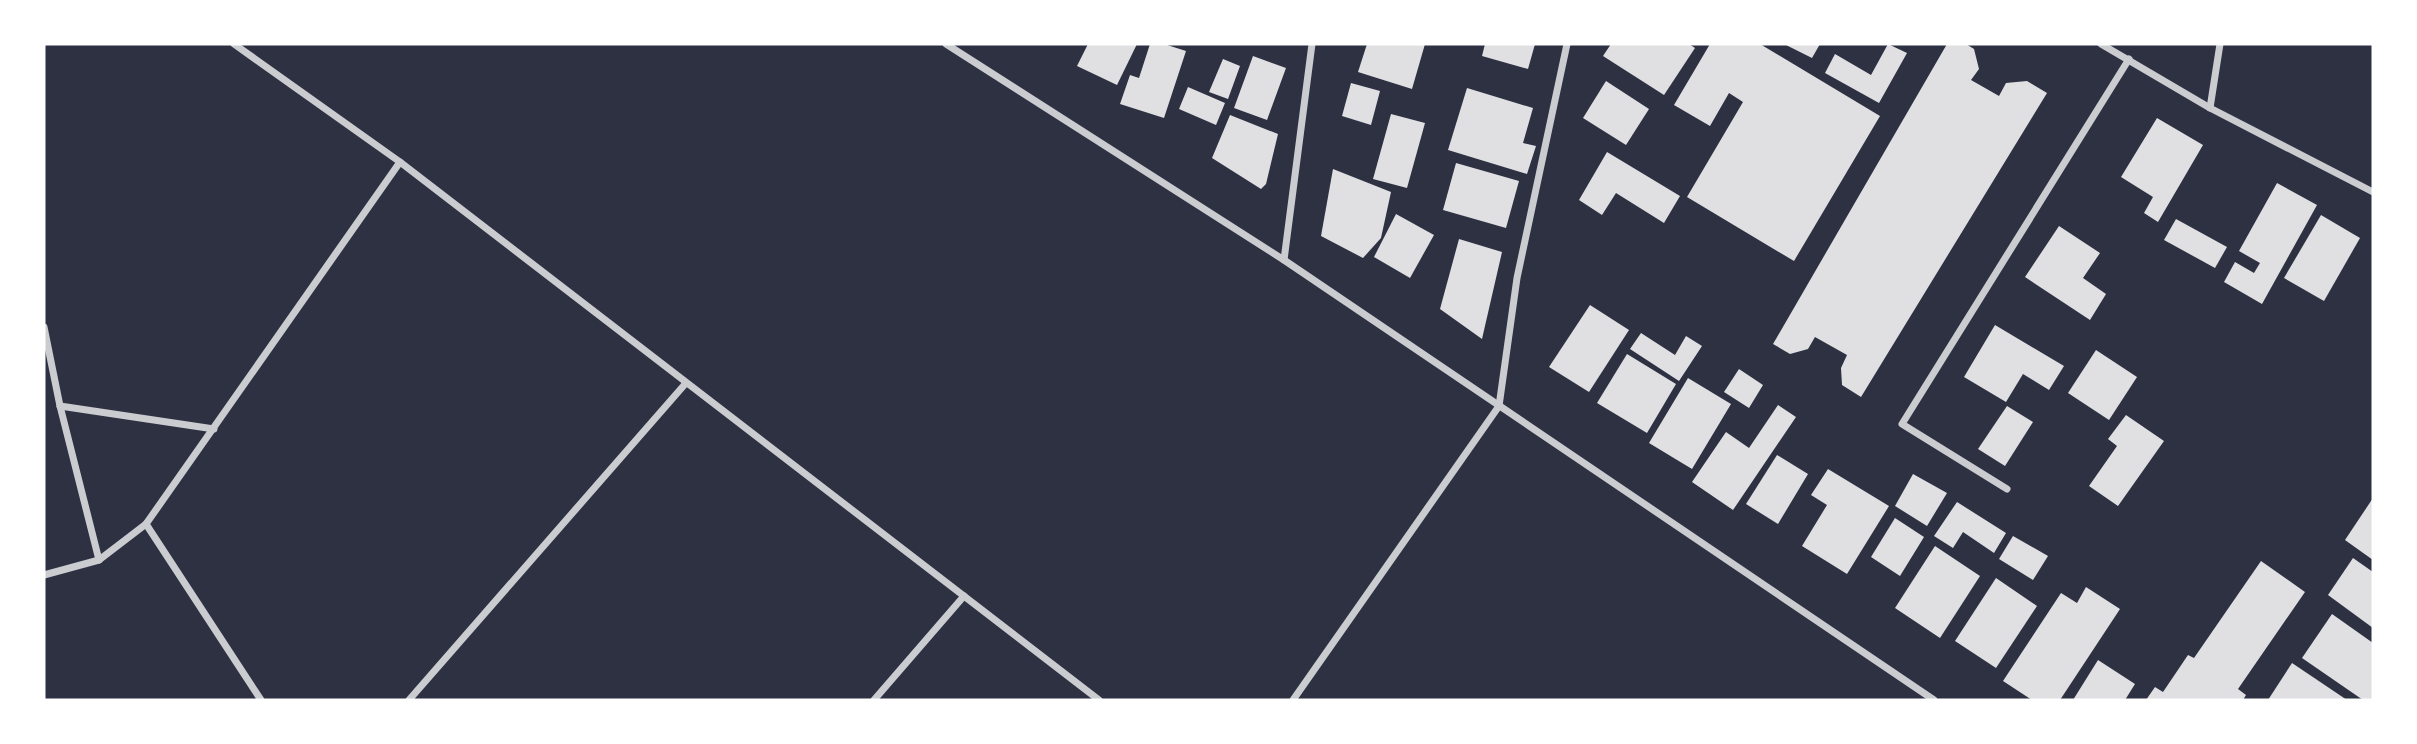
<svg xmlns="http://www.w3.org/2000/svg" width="2417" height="744" font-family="'Open Sans',sans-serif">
<rect width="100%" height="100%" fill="#2d3142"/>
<g fill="#e0e0e3">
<polygon points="1088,44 1137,44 1117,85 1077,66"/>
<polygon points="1150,44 1164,44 1186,51 1164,118 1120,104 1130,75 1139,78"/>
<polygon points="1367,44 1425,44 1412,89 1358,72"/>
<polygon points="1485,44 1535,44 1528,69 1482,56"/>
<polygon points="1611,44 1689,44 1695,48 1664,95 1603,56"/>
<polygon points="1710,44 1760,44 1880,116 1794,261 1687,197 1743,102 1729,93 1710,126 1674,105"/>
<polygon points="1784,44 1820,44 1812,58"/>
<polygon points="1888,44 1907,53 1879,103 1825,73 1835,54 1871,75"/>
<polygon points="1947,44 1966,44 1974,49 1979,69 1971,80 1999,96 2006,83 2027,81 2047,93 1861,397 1842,385 1841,368 1847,355 1815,337 1808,349 1790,354 1773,344"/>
<polygon points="1253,56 1286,68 1267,120 1234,108"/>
<polygon points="1223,59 1240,66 1228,99 1209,92"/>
<polygon points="1606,81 1649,109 1626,145 1583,118"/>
<polygon points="1351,83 1380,91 1371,125 1342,116"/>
<polygon points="1188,87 1225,103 1216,125 1179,109"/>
<polygon points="1467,88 1533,108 1523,143 1536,146 1527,174 1448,150"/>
<polygon points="1391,114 1425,123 1407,188 1373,179"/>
<polygon points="1230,115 1278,134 1266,184 1261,189 1212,158"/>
<polygon points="2157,118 2203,145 2158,222 2144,213 2153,197 2121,177"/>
<polygon points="1607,152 1680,196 1664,223 1616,193 1602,215 1579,200"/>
<polygon points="1456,163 1519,181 1506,228 1443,210"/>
<polygon points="1333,169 1391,192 1381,238 1363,258 1321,236"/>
<polygon points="2277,183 2317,205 2262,304 2224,282 2235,262 2254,273 2260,263 2239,251"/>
<polygon points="1396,214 1434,235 1410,278 1374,257"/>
<polygon points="2321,215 2360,238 2324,301 2284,278"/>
<polygon points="2176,219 2227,247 2215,268 2164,240"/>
<polygon points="2059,226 2100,253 2083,278 2106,294 2090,320 2025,277"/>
<polygon points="1459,239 1502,252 1482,339 1440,309"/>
<polygon points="1590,305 1629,330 1589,392 1549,367"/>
<polygon points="1995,325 2064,366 2049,390 2023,374 2006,402 1964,377"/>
<polygon points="1641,333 1675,355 1686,336 1702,346 1679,381 1630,349"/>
<polygon points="2096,350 2137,377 2109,420 2068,393"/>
<polygon points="1627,354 1676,384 1647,433 1597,403"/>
<polygon points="1739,369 1763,385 1749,408 1724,392"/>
<polygon points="1688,378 1731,404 1692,469 1649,443"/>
<polygon points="1778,405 1796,417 1733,510 1692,482 1726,432 1749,448"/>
<polygon points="2007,406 2033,422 2005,466 1978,449"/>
<polygon points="2126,415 2164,441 2118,506 2089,486 2117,446 2108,439"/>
<polygon points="1777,455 1808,474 1778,524 1746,504"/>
<polygon points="1828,469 1889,506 1847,574 1802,546 1827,505 1811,495"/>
<polygon points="1913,474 1947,493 1927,526 1895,506"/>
<polygon points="2373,498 2373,560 2345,540"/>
<polygon points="1957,502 2006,533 1994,553 1963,532 1953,548 1934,536"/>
<polygon points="1895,518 1924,537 1900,576 1871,557"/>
<polygon points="2013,536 2048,556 2033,580 1999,559"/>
<polygon points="1935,546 1980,576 1940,638 1895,608"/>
<polygon points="2353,558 2373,572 2373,628 2328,595"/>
<polygon points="2261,561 2305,592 2238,689 2246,695 2243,700 2146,700 2155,687 2163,692 2188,655 2194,658"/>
<polygon points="1996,578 2037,606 1996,668 1955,641"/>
<polygon points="2086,587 2120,609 2060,700 2032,700 2003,681 2061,593 2077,603"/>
<polygon points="2332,614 2373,643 2373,700 2363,700 2302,658"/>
<polygon points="2098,660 2135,684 2125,700 2073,700"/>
<polygon points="2292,663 2347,700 2268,700"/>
</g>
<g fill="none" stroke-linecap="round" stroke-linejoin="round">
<g stroke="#caccd0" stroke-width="7">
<polyline points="234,44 400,162 1099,700"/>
<polyline points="946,44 1284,260 1934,700"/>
<polyline points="2101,44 2210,108 2373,192"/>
<polyline points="2210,108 2220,44"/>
<polyline points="1284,260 1312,44"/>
<polyline points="44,327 60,406 99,560"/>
<polyline points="60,406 214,429"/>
<polyline points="2007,489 1902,424 2129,59"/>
<polyline points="146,524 261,700"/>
<polyline points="44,575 99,560 146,524 400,162"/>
<polyline points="409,700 686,383"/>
<polyline points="874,700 964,596"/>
<polyline points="1293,700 1499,406 1517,278 1567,44"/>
</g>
</g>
<rect width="2417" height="744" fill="none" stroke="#ffffff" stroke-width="91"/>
</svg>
